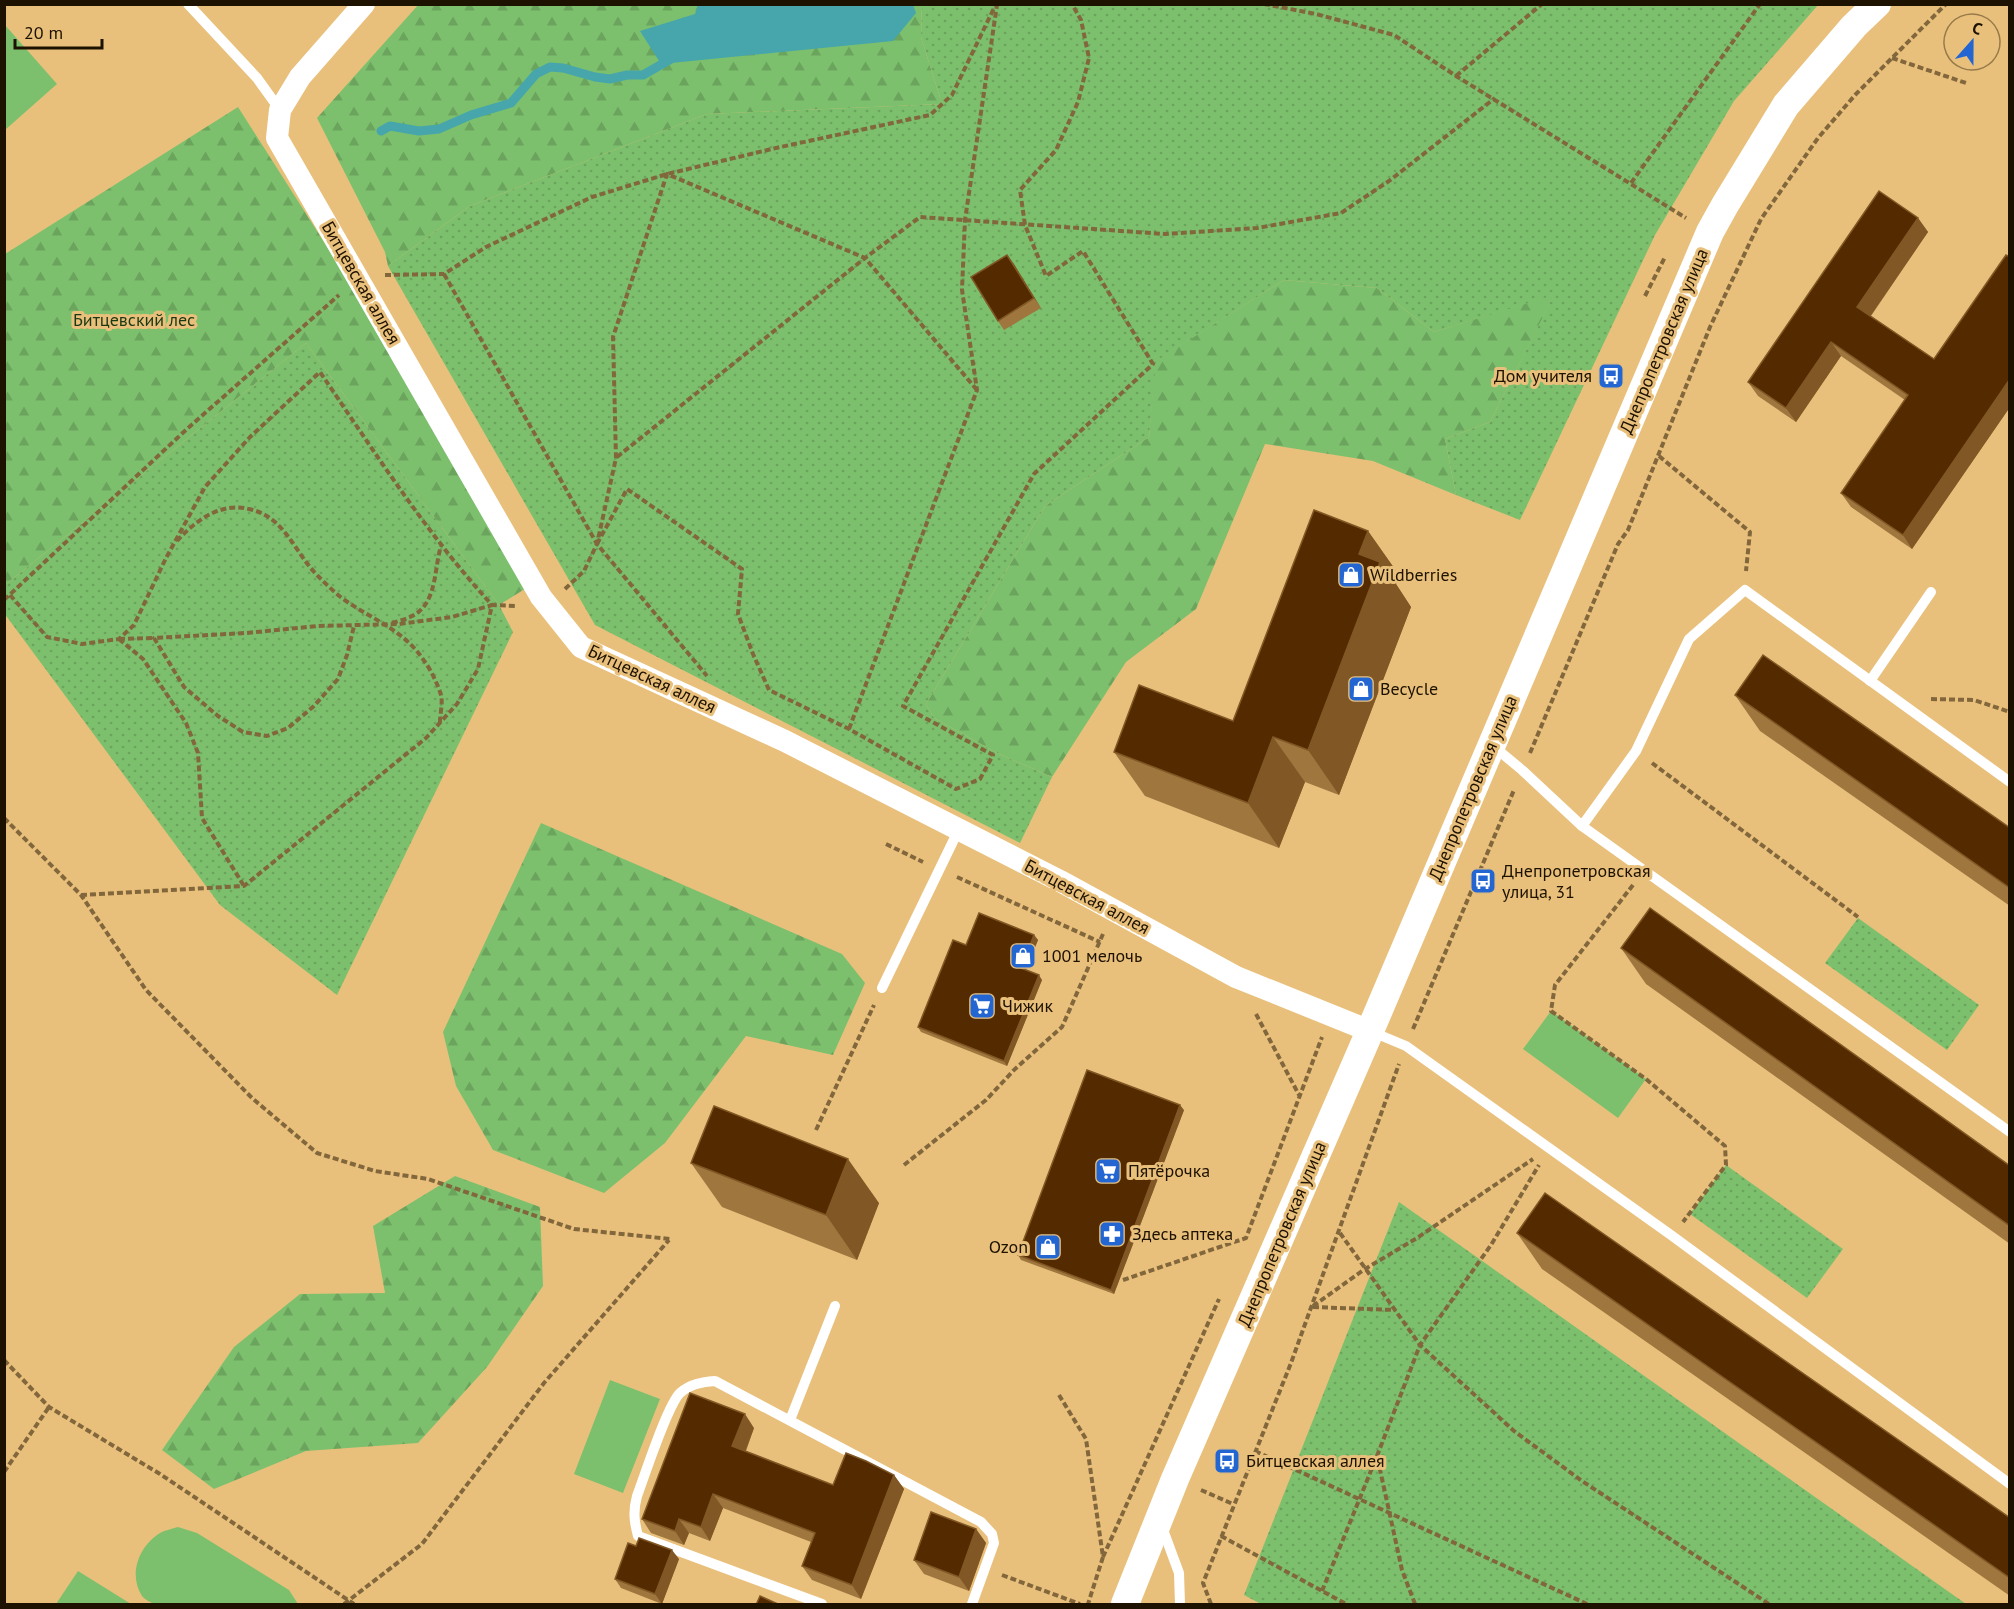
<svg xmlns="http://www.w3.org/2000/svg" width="2014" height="1609" font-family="'PT Sans',sans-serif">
<defs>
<pattern id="forest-firs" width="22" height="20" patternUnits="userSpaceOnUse" patternTransform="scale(1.5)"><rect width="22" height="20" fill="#7cc06d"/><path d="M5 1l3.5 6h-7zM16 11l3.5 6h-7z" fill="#6ba45d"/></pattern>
<pattern id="park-dots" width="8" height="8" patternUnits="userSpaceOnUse" patternTransform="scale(1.5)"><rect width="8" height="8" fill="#7cc06d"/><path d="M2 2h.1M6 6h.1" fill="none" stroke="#6ba45d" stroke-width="1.8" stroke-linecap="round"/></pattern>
</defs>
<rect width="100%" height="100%" fill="#e9c07b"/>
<g fill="#7cc06d">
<polygon points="5,25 57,84 5,130 4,130"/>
<polygon points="1551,1011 1646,1079 1618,1118 1523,1049"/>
<polygon points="610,1380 660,1399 623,1493 574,1474"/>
<path d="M178 1527 197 1533 289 1590 298 1604H154C150 1602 144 1599 142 1596 128 1574 139 1546 160 1533 165 1530 172 1529 178 1527Z"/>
<polygon points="78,1571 131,1604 56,1604"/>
</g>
<g fill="url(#forest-firs)">
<polygon points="419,4 922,5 921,37 942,104 707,114 470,206 388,266 385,252 317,118"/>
<polygon points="238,107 354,289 528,587 499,605 306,343 5,585 5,254"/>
<polygon points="1284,280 1377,288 1434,332 1555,294 1490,422 1445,439 1456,495 1373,461 1265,444 1196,609 1126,662 1052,777 997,753 934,718 926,704 1045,506 1149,437 1155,361"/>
<polygon points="541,823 842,954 865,983 833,1055 746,1036 665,1143 604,1193 493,1150 456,1086 443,1032"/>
<polygon points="455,1176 540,1207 543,1286 487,1367 418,1443 306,1451 214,1489 162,1450 234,1347 300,1294 385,1293 373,1226"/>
</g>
<g fill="url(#park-dots)">
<polygon points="922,5 1818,5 1734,101 1655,235 1520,520 1456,495 1445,439 1490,422 1554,295 1434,332 1377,288 1284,280 1156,361 1149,437 1045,506 926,704 934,718 997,753 1052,777 1020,843 595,625 388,266 470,206 707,114 942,104 921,37"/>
<polygon points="306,343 499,605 513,632 337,995 220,905 4,613 5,585"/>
<polygon points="1858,918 1979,1005 1947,1050 1825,963"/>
<polygon points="1726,1165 1843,1249 1807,1298 1690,1214"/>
<polygon points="1399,1202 1966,1604 1261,1604 1244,1595"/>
</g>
<polygon fill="#46a6ab" points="913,5 916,13 893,41 661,64 640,31 695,14 698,5"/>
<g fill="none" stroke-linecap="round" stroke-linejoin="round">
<polyline stroke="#46a6ab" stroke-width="9" points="381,131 390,126 419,131 439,129 471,115 511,103 536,74 550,67 563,68 595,77 610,79 627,75 643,75 671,59"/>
<g stroke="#82673d" stroke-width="4" stroke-dasharray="6 3" stroke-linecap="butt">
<polyline points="1264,4 1316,14 1394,35 1456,76 1686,218"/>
<polyline points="1892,58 1966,83"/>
<polyline points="1456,76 1542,4"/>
<polyline points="1631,183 1760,4"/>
<polyline points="444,274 597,544 707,676"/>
<polyline points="385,275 444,274 486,247 592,197 667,174 776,148 930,115 952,95 996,4"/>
<polyline points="1645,296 1665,257"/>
<polyline points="1659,456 1750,532 1746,571"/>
<polyline points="617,457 865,258 920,217 1165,234 1257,228 1341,213 1389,181 1495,98"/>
<path d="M177 541C195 521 220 502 249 509 286 517 294 553 319 577 327 585 336 594 346 601 375 621 404 630 425 662 431 670 438 685 441 695 443 703 440 714 440 722"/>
<polyline points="597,544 627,489 742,569 738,614 753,654 769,690 849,729 956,789 980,779 993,755 903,706 1034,474 1153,364 1083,251 1046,276 1025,225 1020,190 1056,150 1078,102 1089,58 1081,20 1072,4"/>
<polyline points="565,589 584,571 597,544 616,458 613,337 667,174 865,258 977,390"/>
<path d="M10 595 47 637 82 644 119 639 134 625 166 558 205 487 250 437 320 372C374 451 426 533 492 605L452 617 399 624 318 626 246 633 154 638 184 687 218 716 243 732 267 736 288 728 314 706 338 679 347 655 354 626"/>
<polyline points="4,600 188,428 339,295"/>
<path d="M392 623C399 621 407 619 414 615 437 602 434 569 441 546"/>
<polyline points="119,639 143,659 186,723 198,753 202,818 244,886"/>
<polyline points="119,639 154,638"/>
<polyline points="1931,699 1974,700 2010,712"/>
<polyline points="849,729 977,390 962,290 965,220 997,5"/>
<polyline points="1530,753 1618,544 1628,530 1710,327 1761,219 1818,138 1856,94 1946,4"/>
<polyline points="1652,763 1858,917"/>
<polyline points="4,818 81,895 146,990 252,1098 317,1153 375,1171 428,1179 574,1229 670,1239"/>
<polyline points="886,844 923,862"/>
<polyline points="957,877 1100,942"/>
<polyline points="1633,885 1555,985 1551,1011 1646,1079 1725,1146 1726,1165 1683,1222"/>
<polyline points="81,895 244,886 426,738 457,704 478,669 492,605 517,606"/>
<polyline points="1256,1014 1299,1095"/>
<polyline points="1413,1029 1514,790"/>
<polyline points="816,1130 874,1005"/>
<polyline points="904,1165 986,1100 1014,1070 1062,1027 1103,934"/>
<polyline points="1340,1233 1420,1345 1514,1431 1582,1481 1769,1604"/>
<polyline points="1123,1280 1246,1238 1322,1037"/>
<polyline points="1313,1306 1365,1269 1417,1238 1533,1159"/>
<polyline points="1313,1307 1395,1310"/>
<polyline points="4,1360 49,1407 160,1474 354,1604"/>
<polyline points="1059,1395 1086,1439 1103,1557 1088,1604"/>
<polyline points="1255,1451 1587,1604"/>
<polyline points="4,1472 49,1407"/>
<polyline points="1201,1490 1233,1504"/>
<polyline points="1221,1536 1346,1604"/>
<polyline points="1103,1557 1219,1299"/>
<polyline points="1002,1575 1080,1604"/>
<polyline points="1322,1591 1377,1456"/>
<polyline points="344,1604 422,1544 544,1383 669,1240"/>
<polyline points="1211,1604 1203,1583 1291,1363 1399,1064"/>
<polyline points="1415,1604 1402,1570 1377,1456 1420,1345 1491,1245 1539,1165"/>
</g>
<g stroke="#fff" stroke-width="10">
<polyline points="188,4 257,78 280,110"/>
<polyline points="1870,681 1931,592"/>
<polyline points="1492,745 1522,770 1582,826 1636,751 1689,639 1745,590 2010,782"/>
<polyline points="1582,826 2010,1132"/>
<polyline points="882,988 959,829"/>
<polyline points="1370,1031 1406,1046 1671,1235 2010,1484"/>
<polyline points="790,1420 835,1306"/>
<polyline points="1162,1527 1179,1573 1180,1604"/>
<path d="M822 1604 638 1536C634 1521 633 1511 637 1496 645 1475 667 1406 680 1393 690 1384 702 1382 715 1381L981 1522 992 1534 994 1543 972 1604"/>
</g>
<polyline stroke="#fff" stroke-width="22" points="364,4 300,77 280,110 277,138 541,597 581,647 785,741 1060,881 1236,977 1370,1031"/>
<polyline stroke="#fff" stroke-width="28" points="1125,1604 1175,1479 1370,1031 1710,232 1725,205 1786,105 1854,26 1877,4"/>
</g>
<g fill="#9e763e">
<polygon points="1918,218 1928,232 1871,316 1934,359 2010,257 2010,407 1912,549 1851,507 1841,493 1905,400 1841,356 1796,422 1758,396 1748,382"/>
<polygon points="1007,255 1041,308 1004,330 998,321"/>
<polygon points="1368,531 1399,575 1396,584 1411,607 1339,795 1305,782 1279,848 1145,796 1114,752 1233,721"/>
<polygon points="1735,695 2010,828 2010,906 1760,731"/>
<polygon points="1034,935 1038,940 1026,970 1042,980 1007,1066 921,1032 918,1027 966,945"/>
<polygon points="1621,948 2010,1166 2010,1244 1646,984"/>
<polygon points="1184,1110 1114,1294 1021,1260 1018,1255"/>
<polygon points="691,1163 879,1203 857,1260 722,1207"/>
<polygon points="1517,1233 2010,1518 2010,1596 1542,1269"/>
<polygon points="754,1428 746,1451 833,1485 894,1475 904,1489 861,1599 812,1580 802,1566 811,1542 723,1508 710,1541 689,1533 684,1545 651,1533 642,1519"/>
<polygon points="976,1529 986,1543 969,1591 924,1574 914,1560"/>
<polygon points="636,1546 679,1559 662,1604 621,1588 615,1579"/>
</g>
<g fill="#815825">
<polygon points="1918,218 1928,232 1867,321 1857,307"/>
<polygon points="1007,255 1014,264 1041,308 1034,298"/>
<polygon points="1831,342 1841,356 1796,422 1786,408"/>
<polygon points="2010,379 2010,407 1912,549 1903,535"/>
<polygon points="1368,531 1399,575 1396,584 1411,607 1339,795 1308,750 1359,554"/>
<polygon points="1273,737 1305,782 1279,848 1248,803"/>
<polygon points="1034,935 1038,940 1024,973 1021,968"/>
<polygon points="1039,975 1042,980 1007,1066 1004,1061"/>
<polygon points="1180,1105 1184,1110 1114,1294 1111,1290"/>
<polygon points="848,1159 879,1203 857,1260 826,1215"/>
<polygon points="745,1414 754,1428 742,1460 732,1446"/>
<polygon points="894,1475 904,1489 861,1599 852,1585"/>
<polygon points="713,1494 723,1508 710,1541 701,1527"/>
<polygon points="679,1519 689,1533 684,1545 675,1531"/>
<polygon points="976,1529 986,1543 969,1591 959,1577"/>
<polygon points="672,1550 679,1559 662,1604 655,1594"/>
</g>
<g fill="#542b00" stroke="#815825" stroke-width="1.5">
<polygon points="1879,191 1918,218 1857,307 1934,359 2006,255 2010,257 2010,379 1903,535 1841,493 1908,395 1831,342 1786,408 1748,382"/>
<polygon points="1007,255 1034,298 998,321 971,277"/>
<polygon points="1314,510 1368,531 1359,554 1380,562 1308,750 1273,737 1248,803 1114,752 1139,685 1233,721"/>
<polygon points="1763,655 2010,828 2010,888 1735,695"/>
<polygon points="1650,908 2010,1166 2010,1226 1621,948"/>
<polygon points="979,913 1034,935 1021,968 1039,975 1004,1061 918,1027 953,940 966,945"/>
<polygon points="1087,1070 1180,1105 1111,1290 1018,1255"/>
<polygon points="714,1106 848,1159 826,1215 691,1163"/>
<polygon points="1545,1193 2010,1518 2010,1578 1517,1233"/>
<polygon points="690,1393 745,1414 732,1446 833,1485 846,1453 866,1461 894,1475 852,1585 802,1566 815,1533 713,1494 701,1527 679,1519 675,1531 642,1519"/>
<polygon points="931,1512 976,1529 959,1577 914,1560"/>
<polygon points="639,1538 672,1550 655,1594 615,1579 628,1543 636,1546"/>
<polygon points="760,1596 780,1605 756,1605"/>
</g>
<defs>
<g id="bus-square" transform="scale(1.35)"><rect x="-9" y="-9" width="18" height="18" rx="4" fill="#2366d2" stroke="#e9c07b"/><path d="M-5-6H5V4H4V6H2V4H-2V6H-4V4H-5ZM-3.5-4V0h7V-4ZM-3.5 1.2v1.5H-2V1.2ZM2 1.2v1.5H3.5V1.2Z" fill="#fff"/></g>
<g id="shop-square" transform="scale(1.35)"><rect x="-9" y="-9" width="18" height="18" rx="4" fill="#2366d2" stroke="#e9c07b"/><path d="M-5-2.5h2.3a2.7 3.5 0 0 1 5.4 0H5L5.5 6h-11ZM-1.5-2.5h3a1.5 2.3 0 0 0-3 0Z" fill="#fff"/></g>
<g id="supermarket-square" transform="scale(1.35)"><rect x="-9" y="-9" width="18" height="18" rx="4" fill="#2366d2" stroke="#e9c07b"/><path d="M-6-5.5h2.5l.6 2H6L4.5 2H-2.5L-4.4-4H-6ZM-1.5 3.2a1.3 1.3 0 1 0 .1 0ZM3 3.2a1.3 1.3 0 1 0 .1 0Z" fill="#fff"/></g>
<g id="pharmacy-square" transform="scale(1.35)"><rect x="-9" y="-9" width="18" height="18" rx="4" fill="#2366d2" stroke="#e9c07b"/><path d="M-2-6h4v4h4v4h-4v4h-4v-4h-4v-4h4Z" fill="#fff"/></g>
</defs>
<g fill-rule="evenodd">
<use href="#bus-square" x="1611" y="376"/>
<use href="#shop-square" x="1351" y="575"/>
<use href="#shop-square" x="1361" y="689"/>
<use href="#bus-square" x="1483" y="881"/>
<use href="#shop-square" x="1023" y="956"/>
<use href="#supermarket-square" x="982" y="1006"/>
<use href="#supermarket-square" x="1108" y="1171"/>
<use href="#pharmacy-square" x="1112" y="1234"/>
<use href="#shop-square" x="1048" y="1247"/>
<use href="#bus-square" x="1227" y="1461"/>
</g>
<g text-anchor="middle" stroke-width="6" stroke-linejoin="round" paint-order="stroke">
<g font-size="18" fill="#1d1100" stroke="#e9c07b">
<text transform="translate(361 283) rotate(60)" y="6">Битцевская аллея</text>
<text transform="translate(1664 341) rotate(-67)" y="6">Днепропетровская улица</text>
<text transform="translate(652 679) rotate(25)" y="6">Битцевская аллея</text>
<text transform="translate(1473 788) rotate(-67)" y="6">Днепропетровская улица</text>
<text transform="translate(1087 897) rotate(28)" y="6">Битцевская аллея</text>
<text transform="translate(1282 1234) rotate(-67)" y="6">Днепропетровская улица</text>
</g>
<g font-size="18" fill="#1a3813" stroke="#e9c07b">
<text x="134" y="326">Битцевский лес</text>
</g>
<g font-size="18" fill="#1d1100" stroke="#e9c07b" text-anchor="start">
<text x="1592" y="382" text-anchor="end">Дом учителя</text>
<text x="1370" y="581">Wildberries</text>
<text x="1380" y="695">Becycle</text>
<text x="1502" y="877">Днепропетровская<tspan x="1502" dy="21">улица, 31</tspan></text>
<text x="1042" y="962">1001 мелочь</text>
<text x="1002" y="1012">Чижик</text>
<text x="1128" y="1177">Пятёрочка</text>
<text x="1132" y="1240">Здесь аптека</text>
<text x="1028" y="1253" text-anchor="end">Ozon</text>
<text x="1246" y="1467">Битцевская аллея</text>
</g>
</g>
<rect width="2014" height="1609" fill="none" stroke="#1d1100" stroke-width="12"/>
<g transform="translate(1972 42) rotate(21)"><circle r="28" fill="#e9c07b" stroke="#977a4a" stroke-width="1.5"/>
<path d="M0-4.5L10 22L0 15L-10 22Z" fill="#2366d2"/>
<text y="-9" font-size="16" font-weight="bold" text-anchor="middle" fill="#1d1100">С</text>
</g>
<path d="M15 39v9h87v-9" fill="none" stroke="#1d1100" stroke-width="3"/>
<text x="24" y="39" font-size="18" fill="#1d1100" stroke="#e9c07b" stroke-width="4.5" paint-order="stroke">20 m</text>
</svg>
